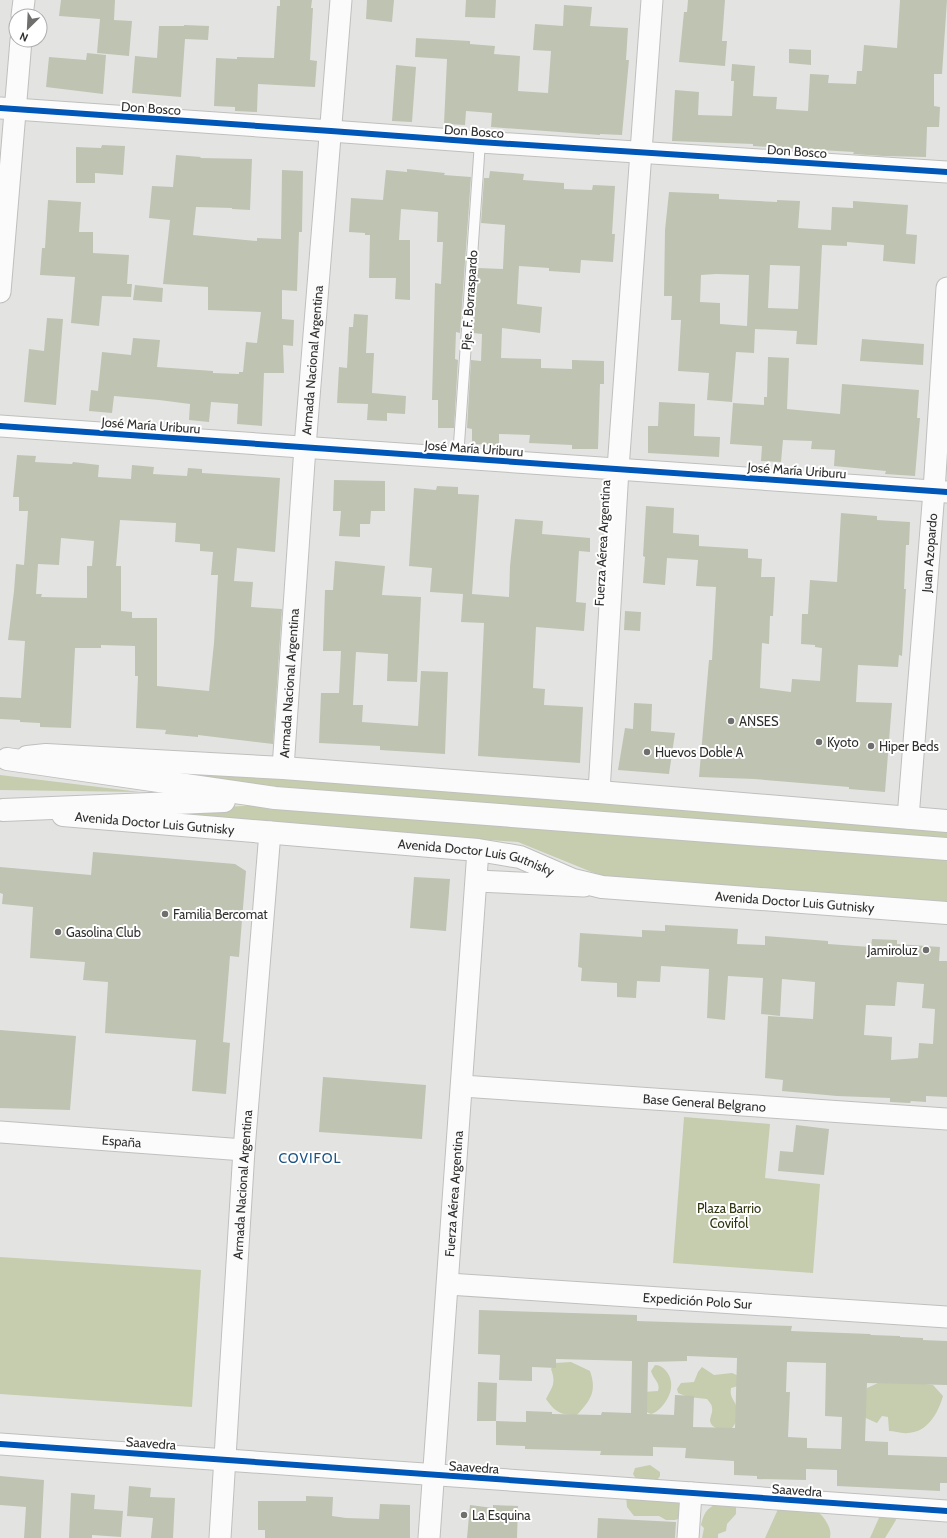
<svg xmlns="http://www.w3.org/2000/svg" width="947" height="1538" font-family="Cabin,sans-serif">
<rect width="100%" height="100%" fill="#e3e4e2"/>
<g fill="#c5cdae">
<polygon points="58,763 947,826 947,903 604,877 518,842 108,812 335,802"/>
<polygon points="0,775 140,792 0,790"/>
<polygon points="684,1117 770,1124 765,1178 820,1184 813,1273 673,1263"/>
<polygon points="0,1257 201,1270 192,1407 0,1394"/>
<path d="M571 1362 590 1371C597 1391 591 1400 577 1415 561 1415 556 1413 546 1399 553 1386 556 1383 551 1369L555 1363Z"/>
<path d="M655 1365C665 1365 673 1378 671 1388 670 1398 660 1412 651 1414L639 1409 643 1392 658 1391C661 1383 653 1379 651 1371Z"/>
<path d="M702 1367 714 1375 732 1373 739 1376 738 1386 731 1388C729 1398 736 1401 737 1409 739 1416 736 1425 730 1430 724 1430 712 1430 710 1421 710 1417 713 1412 712 1408 712 1404 709 1402 707 1399L688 1397 678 1393 677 1389 681 1383 694 1382 698 1372Z"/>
<path d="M887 1379 933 1385 943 1396C938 1413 928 1432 908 1433 902 1434 894 1431 889 1431L888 1417 882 1416 877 1423 861 1416 863 1401 867 1388Z"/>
<path d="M650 1465 660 1472V1476L656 1482C647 1482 638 1484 633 1474L635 1468Z"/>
<polygon points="680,1493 685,1517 675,1520 666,1520 659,1516 634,1516 627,1507 626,1496"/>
<path d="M720 1501H736V1514L727 1524 726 1531 718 1534V1538H702L704 1528 701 1525C705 1509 708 1509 720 1501Z"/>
<polygon points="892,1505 896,1520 885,1538 870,1538 882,1511"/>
<path d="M779 1507C798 1507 817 1503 827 1523 830 1529 831 1531 830 1538H765Z"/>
</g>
<g fill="#bfc3b2" fill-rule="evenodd">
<polygon points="61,0 115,0 114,20 132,21 129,56 97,53 100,19 59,16"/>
<polygon points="280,0 312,0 311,8 313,8 310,60 317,61 315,87 258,84 257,112 235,111 235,107 214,106 216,58 237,59 237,57 274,58 277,6 280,6"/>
<polygon points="367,0 394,0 392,22 366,19"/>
<polygon points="466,0 496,0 495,18 465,17"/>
<polygon points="688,0 725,0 722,41 727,41 725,66 679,62 684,12 687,12"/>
<polygon points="900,0 947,0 942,74 934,74 934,106 940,107 939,127 927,127 926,157 883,156 853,154 854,152 753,146 753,144 672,141 675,90 699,92 698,115 732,116 734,81 731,81 732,64 755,66 753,96 777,97 776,109 808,111 810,74 829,75 828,83 856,84 857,71 862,71 864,45 897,48"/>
<polygon points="564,5 592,7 590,26 628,28 626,60 629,60 622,135 600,134 600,135 491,127 492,113 466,111 465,125 444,124 447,59 415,57 416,38 470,41 470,44 495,46 494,54 520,56 518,91 548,93 551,51 533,50 535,24 563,26"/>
<polygon points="184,25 209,26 208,40 185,39 181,97 132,93 135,56 157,58 159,26 184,26"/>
<polygon points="789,49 811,50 811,65 789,63"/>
<polygon points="87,53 106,55 103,94 46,87 49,57 86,60"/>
<polygon points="396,65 416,67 412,122 392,121"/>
<polygon points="102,145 125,146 123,175 95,173 95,183 76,183 76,147 101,148"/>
<polygon points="176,155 201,157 200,158 252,159 250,210 232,209 232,208 196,207 193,235 257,241 257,238 281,239 282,170 303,171 302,232 299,232 297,291 282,290 282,319 294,320 293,346 283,345 284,373 264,373 262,426 237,424 238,404 211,402 209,422 189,420 190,404 159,400 114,396 112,413 89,411 91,390 98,391 102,352 131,355 133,338 160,340 157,367 213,371 213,373 239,374 239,372 243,372 246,342 257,343 261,312 208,310 208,287 163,284 170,220 149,218 152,186 173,187"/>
<polygon points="407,169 445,173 444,175 471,177 460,333 456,332 455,359 458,360 454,428 438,428 438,400 432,400 435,283 441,284 443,242 437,242 438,212 401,209 399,240 410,240 410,300 395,299 396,278 369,278 370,235 365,235 365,233 349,232 351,198 383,200 386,170 407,172"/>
<polygon points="490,171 524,174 523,180 564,183 564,189 592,190 593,185 615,186 612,234 615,234 613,262 581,260 580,273 549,271 549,268 519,266 517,304 542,307 540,333 502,328 501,358 541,359 541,368 572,369 572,360 604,361 604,384 600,384 598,449 572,449 572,445 529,443 530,435 499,434 499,445 472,444 472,429 467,428 471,360 481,361 482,334 473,333 478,268 503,269 505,225 481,223 484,178 489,178"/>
<path d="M669 192 719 194V199L777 202V200L800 201 798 228 831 230 832 207 853 208V201L908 205 906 234 917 235 915 264 883 261 884 245 847 242V246L822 245 817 345 796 344 797 331 755 329 754 353 736 352 732 402 707 400 709 373 678 371 681 320H671L672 296H664L665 230ZM770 265 800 266 798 309 768 308ZM716 274 749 275 747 326 720 324V303L700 302 701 275Z"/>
<polygon points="48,200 81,202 79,232 93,232 93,253 129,255 127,284 132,284 131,297 102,296 99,326 71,323 75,277 40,275 42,248 45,248"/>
<polygon points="135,285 163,288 162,302 133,300"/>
<polygon points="354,314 368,315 366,353 374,353 372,393 406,396 405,414 387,413 387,421 367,420 368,404 337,403 339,367 347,368 349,327 353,327"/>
<polygon points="47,318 63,319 56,405 24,402 29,349 44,351"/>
<polygon points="862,339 924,344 923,365 860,361"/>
<polygon points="768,357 789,358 787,409 840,414 842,384 919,390 917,418 920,418 915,476 885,474 886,471 834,466 835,450 811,449 812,441 783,440 781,462 761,461 762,446 730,444 733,403 764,405 764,397 767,397"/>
<polygon points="659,402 695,404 694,436 720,437 719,457 648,453 648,426 658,426"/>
<path d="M17 455 36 456 35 462 72 464 73 462 99 465 98 477 131 479 132 465 154 467 153 474 187 476 188 468 202 469V473L280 478 275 552 237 548 234 581 253 582 251 607 282 609 273 744 198 735V737L165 734 166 730 136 728 138 676H135V646L101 645V648H75L71 728 40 727V723L20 722V720L0 719V697L21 698 25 641 8 640 14 591 16 564 24 565 28 511H19V497H13ZM120 520 176 523 175 542 200 544V551L213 552 211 575H218L214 643 209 691 157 686V618H132V612L121 611V566H116ZM61 538 94 541 92 566H87V598L41 597 42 594H36L38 564 59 565Z"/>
<polygon points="334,480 385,481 385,511 371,511 370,524 360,524 360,537 339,536 341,511 333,511"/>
<polygon points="437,486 458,487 458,494 479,495 472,594 509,597 510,566 515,519 543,521 542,534 590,538 590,552 579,551 576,602 586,603 584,631 536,627 533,688 545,689 544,705 583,707 580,763 478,756 484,623 461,622 463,594 430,592 432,568 409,566 414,488 436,490"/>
<polygon points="646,506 674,508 673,533 699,535 699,546 748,549 748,558 762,559 761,577 775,577 773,616 770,616 769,644 762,643 760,688 791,692 792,679 820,681 822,648 815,647 815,645 801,644 802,614 808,614 810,580 837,582 841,513 877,516 877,520 910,522 909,545 906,545 904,589 906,589 902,656 899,655 898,667 858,665 856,702 892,703 885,792 849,789 849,787 754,779 699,777 709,660 712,660 716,587 696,586 698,560 667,558 665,585 643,583 645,557 643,556"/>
<polygon points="335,561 385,566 382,595 421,597 417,682 387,681 388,654 356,652 353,705 363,705 362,722 418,726 421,671 448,672 445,754 380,750 380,746 319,743 321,693 339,693 341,651 323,651 325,590 333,590"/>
<polygon points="625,611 641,612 640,631 624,630"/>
<polygon points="634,703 652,704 651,731 675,733 669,774 618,770 625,728 633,729"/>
<polygon points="93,852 235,864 246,871 239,957 230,956 223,1042 230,1043 226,1094 192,1091 196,1040 105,1033 108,982 83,980 85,962 30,958 33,907 2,904 3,894 0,893 0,867 91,875"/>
<polygon points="414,877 450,879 446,931 410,928"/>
<path d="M665 925 738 929 737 944 765 945V936L828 941V944L871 947 872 939 897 940V944L940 947 939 961H947V1097L926 1096V1102L911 1101 910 1103 890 1102V1098L837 1096 782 1091 783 1080 765 1078 768 1016 813 1019 815 982 782 979 780 1016 761 1014 763 978 728 976 725 1020 707 1018 709 969 661 966 660 982 637 981 636 998 617 997V983L581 981 582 968 578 967 580 933 642 937V930L665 931ZM897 982 924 984 922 1008 935 1009 933 1044 919 1043 918 1058 891 1060 892 1037 864 1035 866 1005 895 1006Z"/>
<polygon points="0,1030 76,1036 70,1110 0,1108"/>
<polygon points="323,1077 426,1085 422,1139 319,1132"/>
<polygon points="796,1125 829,1129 824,1175 778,1171 780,1151 793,1152"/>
<path d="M479 1310 637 1315V1321L792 1326 791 1331 870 1334 871 1335 900 1336V1337L923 1338V1340L947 1341V1385L867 1383 865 1441 888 1442V1455L947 1457V1483H940V1491L837 1486V1470L806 1469V1480L757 1479V1476L734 1475V1461L685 1458 686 1448 653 1447V1456L600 1455 601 1451 525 1449V1446L496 1445V1421L526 1422V1411L552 1412V1414L601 1415 602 1412 631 1413 632 1361 556 1359V1368L532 1367V1381L499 1380 500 1355 478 1354ZM687 1356 737 1358 735 1428 693 1427 694 1396 675 1395 674 1415 647 1414 648 1362 687 1361ZM787 1362 826 1363 825 1416 842 1417 841 1449 807 1448V1438L788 1437 790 1392H786Z"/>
<polygon points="478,1382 497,1383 496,1421 477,1421"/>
<polygon points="0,1476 44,1480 41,1538 24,1538 26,1507 0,1505"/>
<polygon points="129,1486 151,1488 150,1497 175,1498 173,1538 151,1538 153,1518 127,1516"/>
<polygon points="71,1493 95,1495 94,1509 123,1511 121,1537 92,1535 92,1538 69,1538"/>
<polygon points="306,1496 333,1497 332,1516 346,1518 379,1519 380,1504 410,1505 410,1538 265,1538 265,1530 258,1530 258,1501 306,1501"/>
<polygon points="470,1505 493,1508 493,1505 518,1506 517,1538 467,1538"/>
<polygon points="598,1518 676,1522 675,1538 597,1538"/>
</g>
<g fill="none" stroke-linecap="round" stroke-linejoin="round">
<g stroke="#bfc0be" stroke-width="12">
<polyline id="lane" points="458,458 480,142"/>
</g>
<g stroke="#bfc0be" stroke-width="23">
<g id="street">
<polyline points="22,16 24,0"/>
<polyline points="0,108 331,131 480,142 947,172"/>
<polyline points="0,292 21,40"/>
<polyline points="0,426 947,492"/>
<path id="s1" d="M283 768 305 447 341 0"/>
<polyline points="599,792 618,469 652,0"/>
<path id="s2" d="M908 818 934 491 947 288"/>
<polyline points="477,881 584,886"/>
<path id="s3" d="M462 1086 947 1119"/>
<path id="s4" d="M0 1132 244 1150"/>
<path id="s5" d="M448 1284 947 1317"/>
<polyline points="0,1444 947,1511"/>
<path id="s6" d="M220 1538 244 1150 270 832"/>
<path id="s7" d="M429 1538 478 850"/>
<polyline points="688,1538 691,1493"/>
</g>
</g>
<g stroke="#bfc0be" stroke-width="24">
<g id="secondary">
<polyline points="27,757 46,755 283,768 599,792 947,821"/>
<path id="s8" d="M63 815 478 850 520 857 573 880 602 887 947 913"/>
</g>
</g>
<g stroke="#bfc0be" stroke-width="24">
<g id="primary">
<polyline points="7,759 275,798 947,849"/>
<polyline points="3,810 224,801"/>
</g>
</g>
<use href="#lane" stroke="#fbfbfb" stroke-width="10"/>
<use href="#street" stroke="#fbfbfb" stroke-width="21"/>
<use href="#secondary" stroke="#fbfbfb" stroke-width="22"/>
<use href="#primary" stroke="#fbfbfb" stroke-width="22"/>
<g stroke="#fff" stroke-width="8">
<g id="cycleway">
<polyline points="0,108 331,131 480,142 947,172"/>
<polyline points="0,426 947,492"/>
<polyline points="0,1444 947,1511"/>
</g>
</g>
<use href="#cycleway" stroke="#0057b8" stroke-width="6"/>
</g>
<g fill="#6f706e" stroke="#fff" stroke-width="1.5">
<circle cx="731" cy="721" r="4"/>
<circle cx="819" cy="742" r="4"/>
<circle cx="871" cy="746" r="4"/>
<circle cx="647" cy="752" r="4"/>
<circle cx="165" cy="914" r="4"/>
<circle cx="58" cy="932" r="4"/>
<circle cx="926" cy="950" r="4"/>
<circle cx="464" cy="1515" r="4"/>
</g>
<g text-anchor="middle" stroke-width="4" stroke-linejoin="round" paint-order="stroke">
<g font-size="13" fill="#30312f" stroke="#fff">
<text transform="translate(151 108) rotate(4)" y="5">Don Bosco</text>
<text transform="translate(474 131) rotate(4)" y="5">Don Bosco</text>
<text transform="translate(797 151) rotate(4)" y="5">Don Bosco</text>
<text transform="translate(469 300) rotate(-86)" y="5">Pje. F. Borraspardo</text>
<text dy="5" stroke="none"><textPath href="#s1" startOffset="409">Armada Nacional Argentina</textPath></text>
<text transform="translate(151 425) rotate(4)" y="5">José María Uriburu</text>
<text transform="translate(474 448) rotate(4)" y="5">José María Uriburu</text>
<text transform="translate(797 470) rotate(4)" y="5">José María Uriburu</text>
<text transform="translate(602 543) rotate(-87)" y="5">Fuerza Aérea Argentina</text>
<text dy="5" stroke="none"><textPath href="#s2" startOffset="266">Juan Azopardo</textPath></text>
<text dy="5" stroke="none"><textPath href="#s1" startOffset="85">Armada Nacional Argentina</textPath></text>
<text dy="5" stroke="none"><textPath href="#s8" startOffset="92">Avenida Doctor Luis Gutnisky</textPath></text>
<text dy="5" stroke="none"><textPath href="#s8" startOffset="416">Avenida Doctor Luis Gutnisky</textPath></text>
<text dy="5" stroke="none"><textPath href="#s8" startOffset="740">Avenida Doctor Luis Gutnisky</textPath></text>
<text dy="5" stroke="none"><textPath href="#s3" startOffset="243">Base General Belgrano</textPath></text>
<text dy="5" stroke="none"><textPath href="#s4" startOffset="122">España</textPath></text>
<text dy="5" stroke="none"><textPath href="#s6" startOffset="354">Armada Nacional Argentina</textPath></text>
<text dy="5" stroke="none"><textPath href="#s7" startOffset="345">Fuerza Aérea Argentina</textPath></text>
<text dy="5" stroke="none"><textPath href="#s5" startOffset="250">Expedición Polo Sur</textPath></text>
<text transform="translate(151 1443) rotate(4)" y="5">Saavedra</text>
<text transform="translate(474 1467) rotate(4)" y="5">Saavedra</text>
<text transform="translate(797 1490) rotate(4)" y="5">Saavedra</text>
</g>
<g font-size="13" fill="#30312f" stroke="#fff" text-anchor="start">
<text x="739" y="726">ANSES</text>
<text x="827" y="747">Kyoto</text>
<text x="879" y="751">Hiper Beds</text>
<text x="655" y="757">Huevos Doble A</text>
<text x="173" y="919">Familia Bercomat</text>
<text x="66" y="937">Gasolina Club</text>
<text x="918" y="955" text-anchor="end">Jamiroluz</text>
<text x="472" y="1520">La Esquina</text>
</g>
<g font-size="13" fill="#2e350f" stroke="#fff">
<text x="729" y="1213">Plaza Barrio<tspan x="729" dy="15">Covifol</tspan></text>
</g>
<g font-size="14" letter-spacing="1" fill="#195384" stroke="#fff">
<text x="310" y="1163">COVIFOL</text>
</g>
</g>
<g transform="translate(28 28) rotate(204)"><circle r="19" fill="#ffffff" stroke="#acadac"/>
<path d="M0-3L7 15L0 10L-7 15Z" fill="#6f706e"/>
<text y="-6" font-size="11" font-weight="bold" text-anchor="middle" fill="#30312f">N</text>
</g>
</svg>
